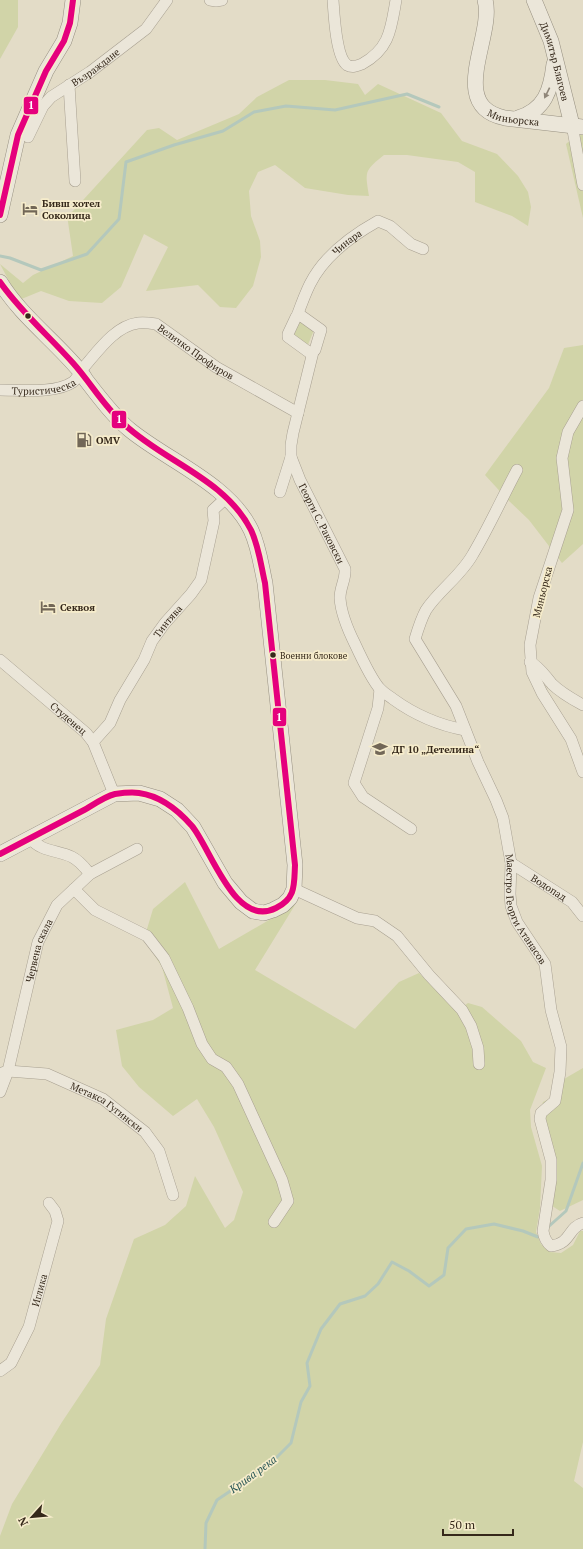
<svg xmlns="http://www.w3.org/2000/svg" width="583" height="1549" font-family="'PT Serif',serif">
<rect width="100%" height="100%" fill="#e3dcc7"/>
<g fill="#d1d4a8">
<polygon points="0,0 18,0 18,27 0,59"/>
<path d="M289 80H325L358 84 365 95 378 84 441 113 462 141 497 154 518 176 528 192 531 207 528 226 512 216 475 202V172L458 162 407 155H384C364 171 365 171 369 196L348 195 305 188 275 165 258 172 249 191 251 216 260 241 261 257 253 286 236 308 220 307 198 285 146 291 168 247 144 234 121 287 102 303 69 301 41 291 19 300 0 264 23 283 33 275 73 256 67 215 73 211 95 187 147 130 159 128 177 140 239 114 257 97Z"/>
<polygon points="583,129 583,218 566,144"/>
<polygon points="298,318 314,330 307,347 290,334"/>
<polygon points="583,345 583,544 562,563 529,520 507,499 485,475 549,388 564,348"/>
<polygon points="185,882 219,949 295,905 255,970 355,1029 399,982 419,973 457,1011 468,1003 482,1007 521,1041 533,1062 546,1068 530,1110 531,1127 542,1166 540,1208 536,1232 541,1244 550,1252 561,1253 573,1245 580,1231 583,1231 583,1442 574,1481 583,1488 583,1549 0,1549 0,1536 12,1504 62,1422 100,1365 106,1319 134,1239 165,1225 186,1206 195,1176 225,1228 234,1220 243,1192 214,1127 197,1099 173,1116 139,1087 122,1066 116,1030 153,1020 173,1008 162,967 144,939 153,909"/>
<polygon points="583,1068 583,1200 560,1211 549,1204 551,1184 540,1111 543,1102 551,1098 564,1079"/>
</g>
<g fill="none" stroke-linecap="round" stroke-linejoin="round">
<g stroke="#b4c8bc" stroke-width="3">
<polyline points="0,256 10,258 41,270 87,254 119,219 126,162 174,145 223,131 254,112 286,106 335,110 407,94 439,107"/>
<polyline points="547,1228 566,1211 583,1163"/>
<polyline points="205,1549 206,1523 217,1500 269,1465 291,1443 301,1402 310,1386 307,1363 321,1329 340,1304 365,1296 378,1284 392,1262 409,1271 429,1286 444,1275 448,1248 466,1229 494,1224 523,1231 538,1237 540,1235"/>
</g>
<g stroke="#a8a091" stroke-width="12">
<g id="street">
<polyline points="210,0 216,1 222,0"/>
<path d="M333 0C334 14 336 57 347 65 352 68 357 66 362 64 390 49 391 28 396 0"/>
<polyline points="69,85 75,181"/>
<polyline points="572,125 583,185"/>
<path id="s1" d="M28 137 43 106 51 97 90 72 146 29 167 0"/>
<polygon points="300,315 321,330 315,350 310,353 288,337 288,334 296,317"/>
<path id="s2" d="M297 316C301 305 305 294 310 284 324 256 351 236 378 221L390 226 411 244 423 249"/>
<path id="s3" d="M313 352 293 433 291 445V457L300 480 345 569C346 579 340 587 340 598 341 614 348 630 355 644 361 657 372 680 380 689 384 693 389 696 393 699 415 715 438 725 465 730"/>
<path id="s4" d="M0 390C21 390 55 394 73 382 77 379 80 372 84 367 98 351 115 326 138 323 144 322 150 323 156 324L216 367 298 413"/>
<polyline points="583,406 568,432 562,458 568,510 539,598 530,645 532,672 542,693 571,739 583,772"/>
<path id="s5" d="M517 470C502 498 489 527 473 554 461 576 439 590 426 610 421 619 418 629 415 639L456 706 478 762 496 800 503 818 511 863 510 894 511 906 517 922 545 964 551 1010 561 1047 560 1072 555 1101 541 1113 540 1119 551 1160V1180L543 1231C544 1238 546 1242 551 1246 571 1244 568 1227 583 1223"/>
<polyline points="280,492 291,457"/>
<path id="s6" d="M0 660 86 733 93 742 114 794"/>
<path d="M530 662C540 667 545 676 552 684 561 693 572 699 583 705"/>
<polyline points="380,689 378,708 354,783 363,797 411,829"/>
<path id="s7" d="M93 742 110 723 120 700 144 660 152 641 165 623 191 594 201 580 214 521 213 510 226 498"/>
<path d="M30 838C41 852 58 850 72 857 80 861 85 868 90 874"/>
<path id="s8" d="M511 863 572 902 583 916"/>
<polyline points="74,889 95,910 147,936 164,958 188,1008 202,1044 212,1059 226,1067 238,1084 282,1180 288,1201 274,1222"/>
<polyline points="294,889 357,918 375,921 397,936 429,975 462,1010 471,1026 478,1048 479,1064"/>
<path id="s9" d="M2 1073 8 1071 47 1074 103 1099 145 1132 159 1151 173 1195"/>
<path id="s10" d="M0 1092 8 1071 38 942 57 905 90 874 137 849"/>
<path id="s11" d="M0 1371 11 1363 29 1327 58 1221 55 1211 49 1203"/>
</g>
</g>
<g stroke="#979081" stroke-width="16">
<g id="secondary">
<path id="s12" d="M485 0C495 35 446 106 505 118L583 127"/>
<path id="s13" d="M534 0 551 41 572 125"/>
<path d="M518 118C545 110 551 90 554 64"/>
<polyline points="0,215 18,135 46,71 64,41 70,23 73,0"/>
<path d="M0 282C21 316 54 340 79 370 82 373 84 377 86 380 99 397 114 417 130 430 168 461 229 484 251 530 259 547 261 565 265 583L295 865 294 889 290 898 283 905 273 910 264 913 253 911 241 902 225 883 193 827 177 810 160 799 139 793 114 794 0 854"/>
</g>
</g>
<use href="#street" stroke="#ebe6d9" stroke-width="11"/>
<use href="#secondary" stroke="#ebe6d9" stroke-width="15"/>
<g stroke="#f6eccb" stroke-width="9">
<g id="bus-1">
<polyline points="0,215 18,135 46,71 64,41 70,23 73,0"/>
<path d="M0 282C21 312 48 335 73 363 91 383 104 407 125 425 165 462 225 479 251 530 259 547 261 566 265 583L295 865C294 885 296 898 276 908 235 929 211 849 192 826 178 810 161 796 139 793 132 792 122 793 115 794 106 796 94 804 86 809 57 824 29 839 0 854"/>
</g>
</g>
<use href="#bus-1" stroke="#e5007d" stroke-width="6"/>
</g>
<defs><path id="oneway-solid" d="M-6-.8H1V-3.2L6.5 0L1 3.2V.8H-6Z"/></defs>
<use fill="#90877a" href="#oneway-solid" transform="translate(547 93) rotate(116)"/>
<defs>
<g id="hotel-bare" transform="scale(1.2)"><path d="M-6-4.5h1.5V1H6V5H4.5V3h-9V5H-6ZM-4 0a1.8 1.8 0 1 1 3.6 0ZM.5 0V-2.5h3Q6-2.5 6 0Z" fill="#726757" stroke="#f6eccb" stroke-width="2.5" paint-order="stroke"/></g>
<g id="fuel-bare" transform="scale(1.2)"><path d="M-5.5-6h7V0h2V4h1.3V-2.5L3-4.5l.8-.8L6-3V5H2.5V1h-1V6h-7ZM-4.2-4.7v3.2H.2V-4.7Z" fill="#726757" stroke="#f6eccb" stroke-width="2.5" paint-order="stroke"/></g>
<g id="school-bare" transform="scale(1.2)"><path d="M0-5L7-2L0 1L-7-2ZM-4 1L0 2.5L4 1V4Q0 6-4 4Z" fill="#726757" stroke="#f6eccb" stroke-width="2.5" paint-order="stroke"/></g>
</defs>
<g fill-rule="evenodd">
<use href="#hotel-bare" x="30" y="209"/>
<use href="#fuel-bare" x="84" y="440"/>
<use href="#hotel-bare" x="48" y="607"/>
<use href="#school-bare" x="380" y="749"/>
</g>
<g fill="#35281a" stroke="#f6eccb" stroke-width="1.5">
<circle cx="28" cy="316" r="3.5"/>
<circle cx="273" cy="655" r="3.5"/>
</g>
<g text-anchor="middle" stroke-width="3.5" stroke-linejoin="round" paint-order="stroke">
<g font-size="9" fill="#35281a" stroke="#f6eccb" text-anchor="start">
<text x="280" y="659">Военни блокове</text>
</g>
<g font-size="10" fill="#35281a" stroke="#f6eccb">
<text dy="4" stroke="none"><textPath href="#s13" startOffset="65">Димитър Благоев</textPath></text>
<text dy="4" stroke="none"><textPath href="#s1" startOffset="100">Възраждане</textPath></text>
<text dy="4" stroke="none"><textPath href="#s12" startOffset="143">Миньорска</textPath></text>
<text dy="4" stroke="none"><textPath href="#s2" startOffset="91">Чинара</textPath></text>
<text dy="4" stroke="none"><textPath href="#s4" startOffset="231">Величко Профиров</textPath></text>
<text dy="4" stroke="none"><textPath href="#s4" startOffset="44">Туристическа</textPath></text>
<text dy="4" stroke="none"><textPath href="#s3" startOffset="181">Георги С. Раковски</textPath></text>
<text transform="translate(542 592) rotate(-76)" y="4">Миньорска</text>
<text dy="4" stroke="none"><textPath href="#s7" startOffset="143">Тинтява</textPath></text>
<text dy="4" stroke="none"><textPath href="#s6" startOffset="90">Студенец</textPath></text>
<text dy="4" stroke="none"><textPath href="#s8" startOffset="45">Водопад</textPath></text>
<text dy="4" stroke="none"><textPath href="#s5" startOffset="495">Маестро Георги Атанасов</textPath></text>
<text dy="4" stroke="none"><textPath href="#s10" startOffset="147">Червена скала</textPath></text>
<text dy="4" stroke="none"><textPath href="#s9" startOffset="114">Метакса Гугински</textPath></text>
<text dy="4" stroke="none"><textPath href="#s11" startOffset="92">Иглика</textPath></text>
</g>
<g font-size="10" font-weight="bold" fill="#35281a" stroke="#f6eccb" text-anchor="start">
<text x="42" y="207">Бивш хотел<tspan x="42" dy="12">Соколица</tspan></text>
<text x="96" y="444">OMV</text>
<text x="60" y="611">Секвоя</text>
<text x="392" y="753">ДГ 10 „Детелина“</text>
</g>
<g font-size="11" font-style="italic" fill="#295655" stroke="#f6eccb">
<text transform="translate(253 1474) rotate(-36)" y="4">Крива река</text>
</g>
</g>
<g stroke="#f6eccb" stroke-width="1.5">
<rect x="23" y="96" width="16" height="19" rx="4" fill="#e5007d"/>
<rect x="111" y="410" width="16" height="19" rx="4" fill="#e5007d"/>
<rect x="272" y="707" width="15" height="20" rx="4" fill="#e5007d"/>
</g>
<g font-size="11" text-anchor="middle" font-weight="bold" fill="#fff">
<text x="31" y="109">1</text>
<text x="119" y="423">1</text>
<text x="279" y="721">1</text>
</g>
<g transform="translate(32 1517) rotate(243)" stroke="#f6eccb" stroke-width="3" paint-order="stroke">
<path d="M0-3L7 15L0 10L-7 15Z" fill="#35281a"/>
<text y="-6" font-size="11" font-weight="bold" text-anchor="middle" fill="#35281a">N</text>
</g>
<path d="M443 1529v6h70v-6" fill="none" stroke="#35281a" stroke-width="2"/>
<text x="449" y="1529" font-size="12" fill="#35281a" stroke="#f6eccb" stroke-width="3" paint-order="stroke">50 m</text>
</svg>
